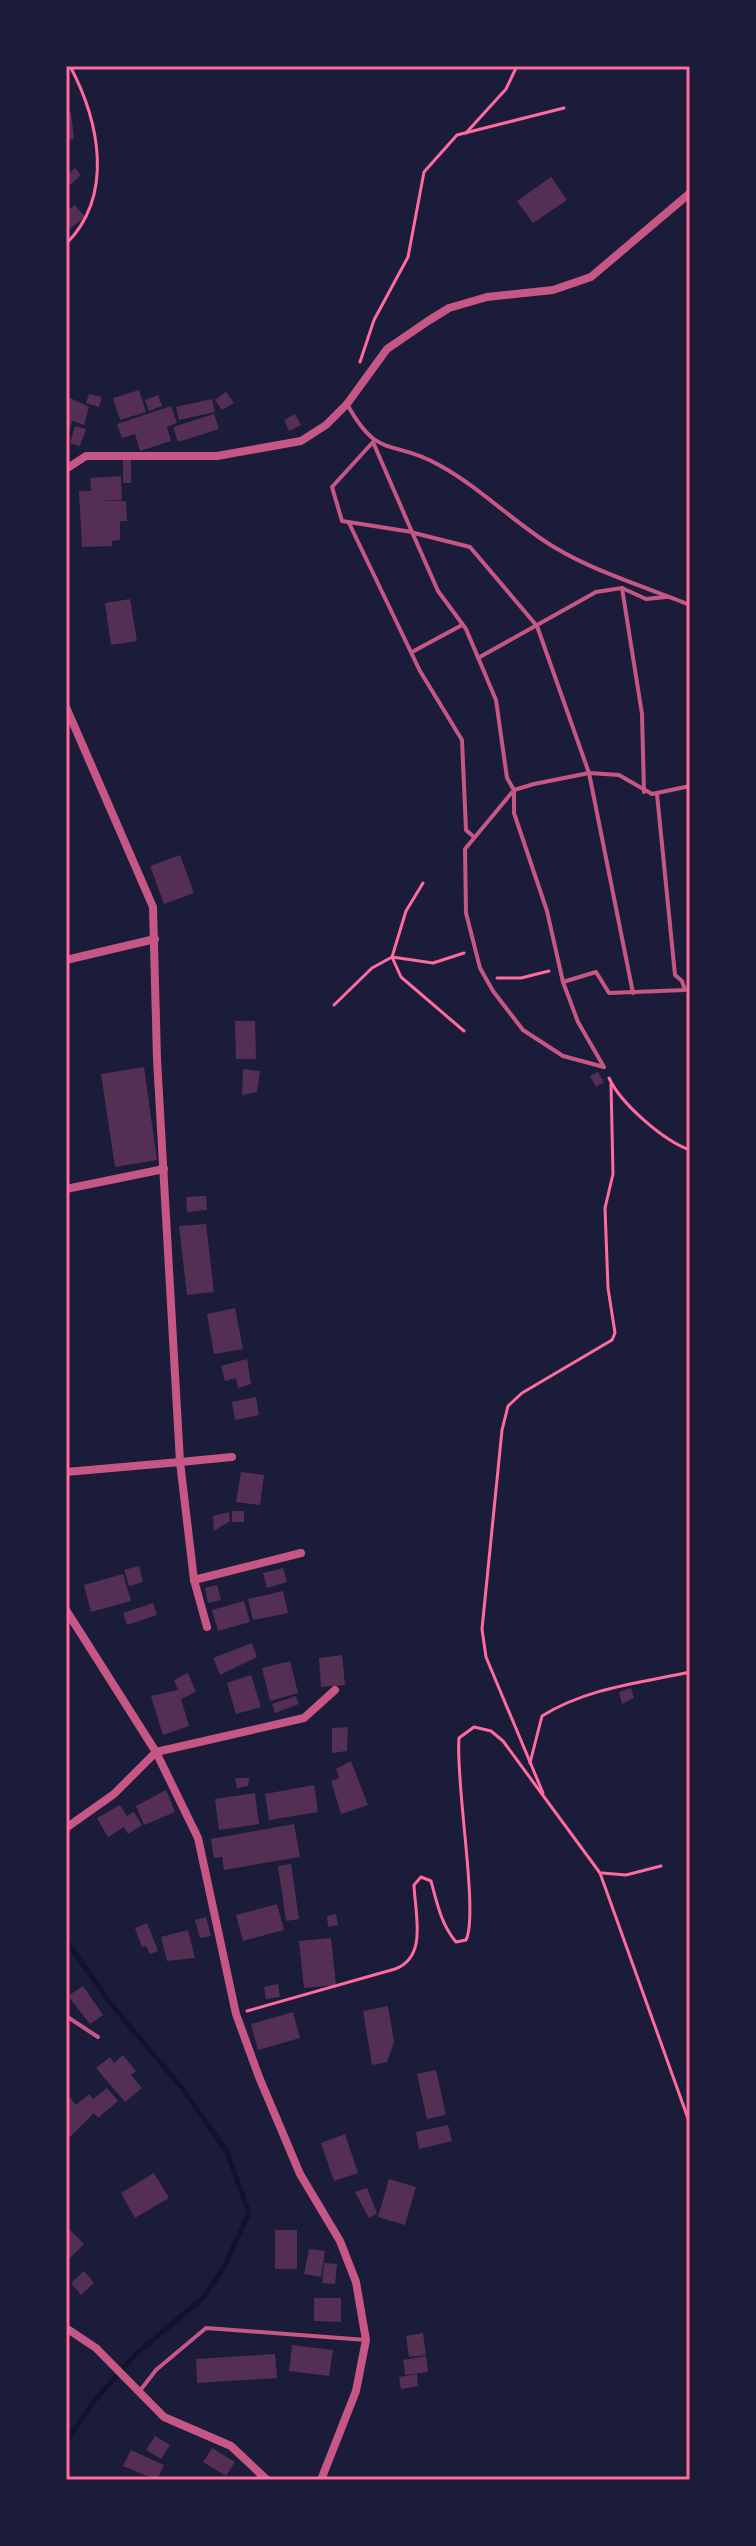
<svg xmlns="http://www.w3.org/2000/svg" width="756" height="2546" font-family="'Noto Sans',sans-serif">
<rect width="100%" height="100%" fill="#1b1b3a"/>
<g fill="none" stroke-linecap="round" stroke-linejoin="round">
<polyline stroke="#12122b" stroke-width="5" points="66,1940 110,2003 182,2088 227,2152 249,2213 223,2269 204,2297 136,2354 95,2400 66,2441"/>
</g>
<g fill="#542f53">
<polygon points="66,112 71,112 74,139 66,140"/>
<polygon points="75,168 81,175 69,186 66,176"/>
<polygon points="551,177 567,200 533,223 517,201"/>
<polygon points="66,203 70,209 75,205 85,217 68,230"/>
<polygon points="139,390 146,412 120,420 113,398"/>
<polygon points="226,392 234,403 222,410 215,400"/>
<polygon points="89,394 102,397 99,407 86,403"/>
<polygon points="158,395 162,406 149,411 145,400"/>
<polygon points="66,396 89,407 84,425 72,421 67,439"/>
<polygon points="212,399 215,412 179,420 176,407"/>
<polygon points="171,406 177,423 167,427 171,441 140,451 135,434 122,438 117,424"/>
<polygon points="214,414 219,429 178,442 173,427"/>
<polygon points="295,414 301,425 289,431 284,420"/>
<polygon points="75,426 86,429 80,446 70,443"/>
<rect x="123" y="460" width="8" height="23"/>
<polygon points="121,476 122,500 97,501 126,501 127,521 120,521 120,540 112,541 112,546 82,547 79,491 91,491 90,478"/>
<polygon points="130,599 137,641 111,645 105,603"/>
<polygon points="180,855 194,893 164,904 150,866"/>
<polygon points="235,1021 255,1021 256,1059 236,1059"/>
<polygon points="144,1067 157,1160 115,1167 101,1074"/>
<polygon points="243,1069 260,1071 257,1092 242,1095"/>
<polygon points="598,1072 604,1082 596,1087 590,1076"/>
<polygon points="206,1196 207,1210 187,1212 186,1197"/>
<polygon points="206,1224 214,1292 187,1295 179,1226"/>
<polygon points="235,1308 243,1349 214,1354 207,1314"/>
<polygon points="247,1359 251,1384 238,1388 236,1378 225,1381 221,1366"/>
<polygon points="256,1397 259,1415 235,1420 232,1402"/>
<polygon points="241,1472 264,1475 260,1505 236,1502"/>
<rect x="232" y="1511" width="12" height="11"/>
<polygon points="229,1512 230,1521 214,1531 213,1516"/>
<polygon points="139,1566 143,1582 129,1586 124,1570"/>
<polygon points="283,1568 287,1582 267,1588 263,1573"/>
<polygon points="123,1574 131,1601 91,1612 84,1585"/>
<polygon points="217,1585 221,1600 208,1603 205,1588"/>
<polygon points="283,1591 288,1613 253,1620 248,1599"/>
<polygon points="244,1601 250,1622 218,1631 212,1610"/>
<polygon points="153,1603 157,1615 127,1625 123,1613"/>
<polygon points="252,1643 257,1657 220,1675 213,1658"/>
<polygon points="342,1655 345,1685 321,1687 319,1658"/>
<polygon points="290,1661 298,1693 270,1701 262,1668"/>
<polygon points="188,1673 196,1692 181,1699 189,1726 163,1735 151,1696 178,1690 174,1680"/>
<polygon points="251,1675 261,1707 236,1714 227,1683"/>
<polygon points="631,1688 634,1698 622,1704 619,1692"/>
<polygon points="296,1696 299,1704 275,1713 272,1704"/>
<polygon points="348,1727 347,1751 332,1753 332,1728"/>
<polygon points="351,1761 368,1805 341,1814 331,1781 339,1778 336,1769"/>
<polygon points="235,1778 249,1778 248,1786 237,1788"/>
<polygon points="314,1785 318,1812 269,1820 265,1794"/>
<polygon points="166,1790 175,1812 144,1825 136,1806"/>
<polygon points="255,1793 259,1824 219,1830 215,1799"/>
<polygon points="120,1805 127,1816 134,1812 142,1825 128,1834 124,1827 108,1837 97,1818"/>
<polygon points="294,1824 300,1857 224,1870 222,1857 214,1858 211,1839"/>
<polygon points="291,1864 299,1919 286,1921 278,1866"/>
<polygon points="277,1904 284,1930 243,1941 236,1915"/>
<polygon points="336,1914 338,1925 328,1927 327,1916"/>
<polygon points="206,1917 211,1936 200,1938 195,1920"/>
<polygon points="147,1923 158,1951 150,1954 146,1946 142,1947 135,1928"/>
<polygon points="188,1930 195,1958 167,1961 161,1937"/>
<polygon points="331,1938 336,1985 304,1988 299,1941"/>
<polygon points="278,1984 280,1997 266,1999 264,1987"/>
<polygon points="83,1986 103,2015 90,2024 68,1996"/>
<polygon points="388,2006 394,2042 387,2062 372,2065 363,2011"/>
<polygon points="293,2012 300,2038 258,2050 251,2024"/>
<polygon points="123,2055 136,2071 131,2075 142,2088 125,2102 96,2068 110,2057 114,2063"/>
<polygon points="436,2070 446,2115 427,2119 417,2074"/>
<polygon points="107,2088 118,2101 98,2118 94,2113 70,2137 66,2135 66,2098 69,2096 76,2105 89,2094 93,2099"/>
<polygon points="448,2125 452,2141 419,2149 416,2132"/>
<polygon points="345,2134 358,2173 334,2181 321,2143"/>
<polygon points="154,2173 169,2198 135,2218 121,2193"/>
<polygon points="389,2179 416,2187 405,2225 378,2217"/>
<polygon points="367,2188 377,2213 369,2218 355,2192"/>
<polygon points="69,2229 84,2244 66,2262 66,2232"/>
<rect x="275" y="2230" width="22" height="39"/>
<polygon points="309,2249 325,2251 321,2277 304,2274"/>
<polygon points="324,2263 337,2264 335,2284 322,2283"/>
<polygon points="84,2271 94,2283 81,2295 71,2283"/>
<polygon points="314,2298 341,2298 341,2322 314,2321"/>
<polygon points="423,2333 426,2355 409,2357 406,2336"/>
<polygon points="292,2345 333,2350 329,2376 289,2371"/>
<polygon points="275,2354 277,2378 197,2383 196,2359"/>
<polygon points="426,2356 428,2372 405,2375 403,2360"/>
<polygon points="417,2374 418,2386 401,2389 399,2377"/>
<polygon points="155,2436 170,2445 161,2459 146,2450"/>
<polygon points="212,2448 235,2462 226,2476 203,2462"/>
<polygon points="131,2450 164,2465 157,2480 123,2466"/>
</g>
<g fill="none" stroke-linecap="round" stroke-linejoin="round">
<g stroke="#ff6b9d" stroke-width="3">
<polyline points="466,133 506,89 517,66"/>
<path d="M66 244C115 195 99 121 70 66"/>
<polyline points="360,362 374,320 408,257 424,172 457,135 564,108"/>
<polyline points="423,883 406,911 392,957 401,977 464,1031"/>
<polyline points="497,978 521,978 549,971"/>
<polyline points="334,1005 372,968 392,957 433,963 464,953"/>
<path d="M609 1078C621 1104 664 1141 690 1150"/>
<path d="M530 1763 542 1716C587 1688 639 1683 690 1672"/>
<polyline points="543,1793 486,1657 482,1629 502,1430 508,1406 522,1393 612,1340 615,1333 608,1288 605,1208 613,1174 611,1084"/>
<polyline points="602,1873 626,1875 661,1866"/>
<path d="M247 2011 395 1969C428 1957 415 1914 414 1885L421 1877 431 1881C437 1903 441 1924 456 1942L466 1940C479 1913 455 1782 459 1738L474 1727 491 1731 503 1741 600 1873 690 2124"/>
</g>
<g stroke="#c65784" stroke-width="4">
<path d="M347 404C379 462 392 438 439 465 481 488 514 523 554 547 595 572 646 587 690 605"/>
<polygon points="373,442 412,532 342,521 332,487"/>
<polyline points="349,523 420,671 462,740 466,830 474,837"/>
<polyline points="412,532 438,591 466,629 496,700 507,778 514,790 514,813 547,911 563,982 578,1022 604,1067 563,1056 523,1030 493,991 480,968 466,913 465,849 514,790 534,784 589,773 619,775 652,794 690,786"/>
<polyline points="414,533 470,547 537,626 589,773 633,993"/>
<polyline points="622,588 642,714 644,792"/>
<polyline points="412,652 462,625"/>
<polyline points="478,658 596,592 622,588 646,599 666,597"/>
<polyline points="563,982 596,972 609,993 685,990 682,981 675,975 657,794"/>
<polyline points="66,2016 98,2037"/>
<polyline points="139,2392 156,2370 206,2328 366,2340"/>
</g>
<g stroke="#c65784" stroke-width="8">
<polyline points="66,469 86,456 217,456 301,441 326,425 347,404 387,349 428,321 449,308 487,297 553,290 591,277 690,193"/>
<polyline points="66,707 153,907 157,1059 180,1462 66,1472"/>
<polyline points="66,960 155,939"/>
<polyline points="66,1189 164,1169"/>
<polyline points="194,1580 301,1553"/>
<polyline points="66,1610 156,1752 198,1838 236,2014 259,2077 300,2174 340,2241 356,2282 366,2340 356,2391 321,2480"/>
<polyline points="207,1627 194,1580 180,1462 232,1457"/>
<polyline points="66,1828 114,1794 156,1752 304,1718 335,1690"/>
<polyline points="66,2328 96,2348 164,2417 231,2446 267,2480"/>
</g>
</g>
<rect width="756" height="2546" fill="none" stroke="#1b1b3a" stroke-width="136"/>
<rect x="68" y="68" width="620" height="2410" fill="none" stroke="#ff6b9d" stroke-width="3"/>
</svg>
